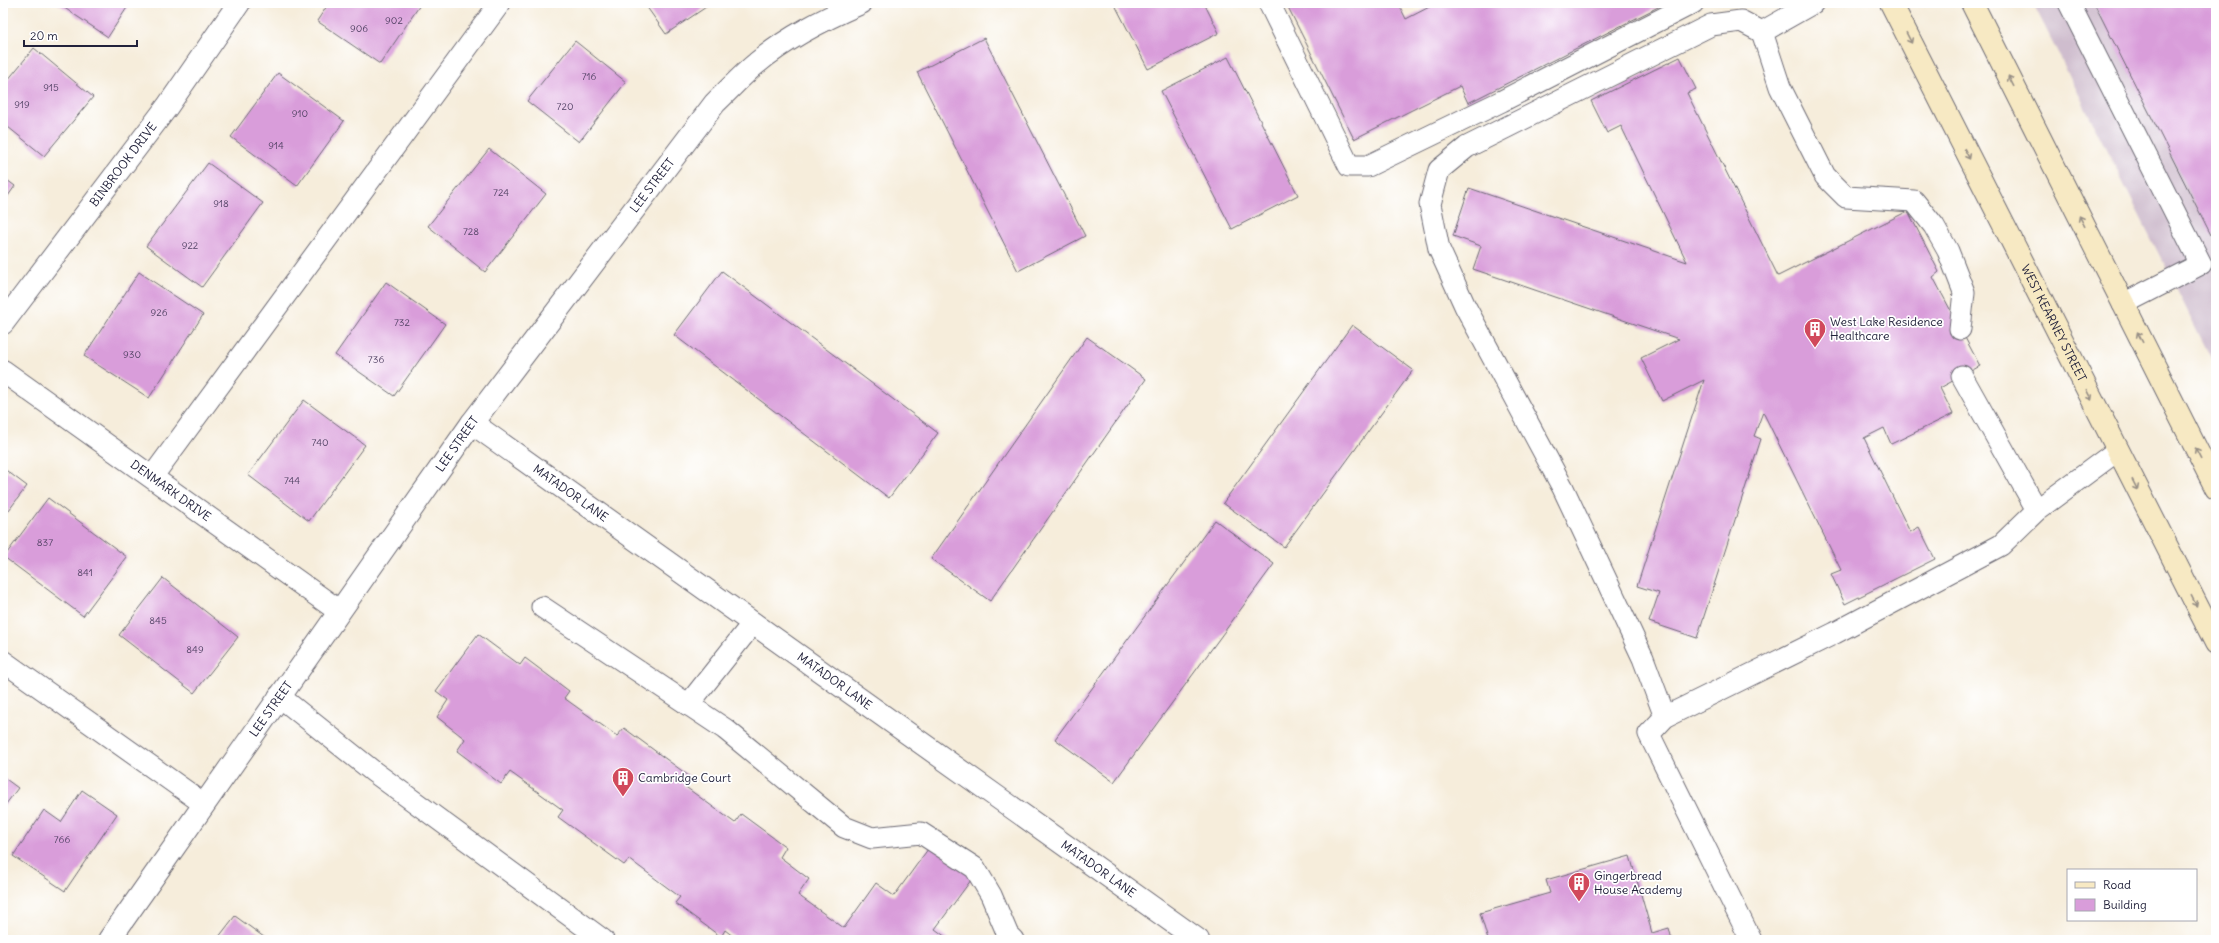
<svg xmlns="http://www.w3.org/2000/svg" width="2219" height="943" font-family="Delius,sans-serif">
<rect width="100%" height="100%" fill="#fff"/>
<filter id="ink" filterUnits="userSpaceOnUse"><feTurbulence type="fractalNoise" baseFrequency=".025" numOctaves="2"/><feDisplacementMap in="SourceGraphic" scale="8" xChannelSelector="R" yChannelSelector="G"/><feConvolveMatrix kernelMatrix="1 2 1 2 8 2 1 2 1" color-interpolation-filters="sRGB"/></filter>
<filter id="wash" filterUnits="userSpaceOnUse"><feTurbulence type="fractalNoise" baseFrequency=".012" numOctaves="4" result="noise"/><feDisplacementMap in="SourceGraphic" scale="16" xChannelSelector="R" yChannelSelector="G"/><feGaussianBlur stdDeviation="0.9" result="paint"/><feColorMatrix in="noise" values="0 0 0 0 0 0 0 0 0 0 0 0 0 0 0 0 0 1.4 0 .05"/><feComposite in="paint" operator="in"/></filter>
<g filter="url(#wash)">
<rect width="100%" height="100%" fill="#f6eddb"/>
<polygon fill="#cfbdce" points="2033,3 2216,3 2216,368"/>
<g id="blocks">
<g fill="#d99dda">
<polygon points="57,3 130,3 108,37"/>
<polygon points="329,3 417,3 420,5 380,64 317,21"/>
<polygon points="644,3 712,3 666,34"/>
<polygon points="1114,3 1204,3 1219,33 1148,69"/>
<polygon points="1286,3 1398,3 1406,19 1437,3 1666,3 1468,103 1460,86 1354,139"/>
<polygon points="2094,3 2216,3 2216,233 2211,235"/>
<polygon points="984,38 1085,236 1018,271 917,72"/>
<polygon points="575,41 626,82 579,142 527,101"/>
<polygon points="34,48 93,97 44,156 3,123 3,86"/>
<polygon points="1228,57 1298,195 1232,229 1161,91"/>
<polygon points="1680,57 1696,89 1687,93 1778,276 1908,211 1939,272 1933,277 1980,366 1940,388 1953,414 1891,444 1884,428 1864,438 1910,532 1919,527 1935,559 1845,604 1831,574 1841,570 1763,412 1754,436 1761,439 1697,638 1649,622 1659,593 1637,586 1704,380 1662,401 1641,358 1679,339 1473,269 1481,246 1453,236 1469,188 1687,262 1621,126 1607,133 1591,101"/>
<polygon points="278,73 344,121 297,186 231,137"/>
<polygon points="489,149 546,194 485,272 428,226"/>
<polygon points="208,163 263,203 202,287 146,246"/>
<polygon points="3,177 15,186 3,203"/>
<polygon points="722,271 938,433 889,498 674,335"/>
<polygon points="139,272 203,315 149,398 84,356"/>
<polygon points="386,282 445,324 394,396 335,355"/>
<polygon points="1352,325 1413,370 1284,547 1223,503"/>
<polygon points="1087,337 1146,379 990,601 931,559"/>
<polygon points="304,400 365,445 309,521 248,475"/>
<polygon points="3,468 27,486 3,518"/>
<polygon points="48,498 127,557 83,616 4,557"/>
<polygon points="1215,520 1274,564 1114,782 1055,739"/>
<polygon points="163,578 238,637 194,693 119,635"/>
<polygon points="478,634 520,665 525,658 569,691 564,698 617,736 624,728 689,776 683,785 735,823 741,814 786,847 780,857 809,879 798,895 844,928 876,883 894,896 931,845 974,876 935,929 950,940 738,940 725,930 721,937 675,903 680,897 629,859 624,865 558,817 563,810 510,772 501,784 457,751 465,739 437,717 448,700 436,691"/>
<polygon points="3,777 18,788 3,808"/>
<polygon points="82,790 117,814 65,891 13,856 44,810 61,822"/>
<polygon points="1630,856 1652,933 1669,928 1672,940 1488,940 1480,913 1550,893 1546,880"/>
<polygon points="235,916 268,940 221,940 218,938"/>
</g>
</g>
</g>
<g filter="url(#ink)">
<use href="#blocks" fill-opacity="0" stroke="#6c6973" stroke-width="1"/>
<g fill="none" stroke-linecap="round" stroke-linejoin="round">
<g stroke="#6c6973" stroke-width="23">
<g id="service">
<polyline points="1269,3 1349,166 1368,166 1502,101 1693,3"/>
<polyline points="1813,3 1762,32 1780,87 1825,176 1846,197 1914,201 1934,226 1948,251 1964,292 1960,329"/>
<polyline points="2069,3 2201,264 2123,304"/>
<polyline points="1962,376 2037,510"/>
<polyline points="152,477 500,3"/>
<polyline points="542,607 725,729 844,827 872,838 921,833 975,868 991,895 1008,935 1013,940"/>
<polyline points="3,661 204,804"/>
<polyline points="279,696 374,772 603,940"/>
<polyline points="688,705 753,623"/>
<polyline points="1665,717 1643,658 1563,488 1465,306 1439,249 1430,204 1439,170 1467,147 1711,25 1741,21 1762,32"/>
<polyline points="1751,940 1649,734 1665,717 1835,633 2001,545 2037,510 2118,450"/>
</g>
</g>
<g stroke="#6c6973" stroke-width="24">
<g id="minor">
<path id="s1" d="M3 323 167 107 239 3"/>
<path id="s2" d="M3 371 339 611"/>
<path id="s3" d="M472 423 1198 940"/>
<path id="s4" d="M109 940 472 423 715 103C729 90 742 75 757 63 788 37 824 19 861 3"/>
</g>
</g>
<g stroke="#6c6973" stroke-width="24">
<g id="secondary">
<path id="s5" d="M1891 3 2216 643"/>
<polyline points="1972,3 2216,488"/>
</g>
</g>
<use href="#service" stroke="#fff" stroke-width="21"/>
<use href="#minor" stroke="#fff" stroke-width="22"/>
<use href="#secondary" stroke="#f7e9c3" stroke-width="22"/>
</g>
<defs><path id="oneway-shaft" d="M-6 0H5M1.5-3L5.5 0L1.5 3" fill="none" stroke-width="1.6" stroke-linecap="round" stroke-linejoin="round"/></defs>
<g stroke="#978f86">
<use href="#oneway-shaft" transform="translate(1909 38) rotate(63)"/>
<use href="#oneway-shaft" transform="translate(2011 81) rotate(-117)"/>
<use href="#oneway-shaft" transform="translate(1967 154) rotate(63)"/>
<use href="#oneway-shaft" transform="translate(2082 221) rotate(-117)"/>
<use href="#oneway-shaft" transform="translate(2140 337) rotate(-117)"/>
<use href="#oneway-shaft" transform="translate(2089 395) rotate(63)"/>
<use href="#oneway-shaft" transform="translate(2198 453) rotate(-117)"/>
<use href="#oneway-shaft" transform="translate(2135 485) rotate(63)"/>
<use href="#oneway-shaft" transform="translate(2194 601) rotate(63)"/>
</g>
</g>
<defs>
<g id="building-pin" transform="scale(1.15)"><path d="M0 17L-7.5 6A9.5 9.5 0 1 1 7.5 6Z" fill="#d1495b" stroke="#fff"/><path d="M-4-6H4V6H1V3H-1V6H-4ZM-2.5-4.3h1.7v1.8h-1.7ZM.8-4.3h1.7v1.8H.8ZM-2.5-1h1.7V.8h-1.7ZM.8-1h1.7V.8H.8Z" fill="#fff"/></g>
</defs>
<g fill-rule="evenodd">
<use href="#building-pin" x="1815" y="329"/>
<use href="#building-pin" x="623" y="778"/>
<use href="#building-pin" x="1579" y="883"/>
</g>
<g text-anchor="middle" stroke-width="3.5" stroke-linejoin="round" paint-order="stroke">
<g font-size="10" fill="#504163">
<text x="394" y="24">902</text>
<text x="359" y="32">906</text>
<text x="589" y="80">716</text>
<text x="51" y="91">915</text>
<text x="22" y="108">919</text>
<text x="565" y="110">720</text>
<text x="300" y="117">910</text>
<text x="276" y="149">914</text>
<text x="501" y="196">724</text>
<text x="221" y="207">918</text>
<text x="471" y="235">728</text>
<text x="190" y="249">922</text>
<text x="159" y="316">926</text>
<text x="402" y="326">732</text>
<text x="132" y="358">930</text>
<text x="376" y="363">736</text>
<text x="320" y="446">740</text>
<text x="292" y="484">744</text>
<text x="45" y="546">837</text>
<text x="85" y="576">841</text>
<text x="158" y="624">845</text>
<text x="195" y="653">849</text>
<text x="62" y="843">766</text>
</g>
<g font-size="12" fill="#22223b" stroke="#fff">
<text dy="4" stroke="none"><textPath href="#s1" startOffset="199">BINBROOK DRIVE</textPath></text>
<text dy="4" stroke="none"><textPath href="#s4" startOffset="930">LEE STREET</textPath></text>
<text dy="4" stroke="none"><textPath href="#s5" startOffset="359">WEST KEARNEY STREET</textPath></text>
<text dy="4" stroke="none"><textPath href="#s4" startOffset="606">LEE STREET</textPath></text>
<text dy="4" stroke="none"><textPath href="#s2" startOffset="206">DENMARK DRIVE</textPath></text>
<text dy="4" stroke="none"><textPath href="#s3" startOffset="121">MATADOR LANE</textPath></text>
<text dy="4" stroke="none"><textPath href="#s3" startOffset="445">MATADOR LANE</textPath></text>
<text dy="4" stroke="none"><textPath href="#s4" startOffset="282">LEE STREET</textPath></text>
<text dy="4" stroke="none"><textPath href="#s3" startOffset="769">MATADOR LANE</textPath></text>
</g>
<g font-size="12" fill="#22223b" stroke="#fff" text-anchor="start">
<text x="1830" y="326">West Lake Residence<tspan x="1830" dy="14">Healthcare</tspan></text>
<text x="638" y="782">Cambridge Court</text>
<text x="1594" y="880">Gingerbread<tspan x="1594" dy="14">House Academy</tspan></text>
</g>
</g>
<rect width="2219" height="943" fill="none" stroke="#fff" stroke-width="16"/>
<rect x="2067" y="869" width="130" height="52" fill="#ffffff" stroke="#a7a7b1"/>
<rect x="2075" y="882" width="20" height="6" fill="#f7e9c3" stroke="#a7a7b1"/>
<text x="2103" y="889" font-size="12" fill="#22223b">Road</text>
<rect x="2075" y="899" width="20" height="12" fill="#d99dda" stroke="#a7a7b1"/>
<text x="2103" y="909" font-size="12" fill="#22223b">Building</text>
<path d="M24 40v6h113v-6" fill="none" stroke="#22223b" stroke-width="2"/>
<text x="30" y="40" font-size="12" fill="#22223b" stroke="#ffffff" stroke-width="3" paint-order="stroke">20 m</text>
</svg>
